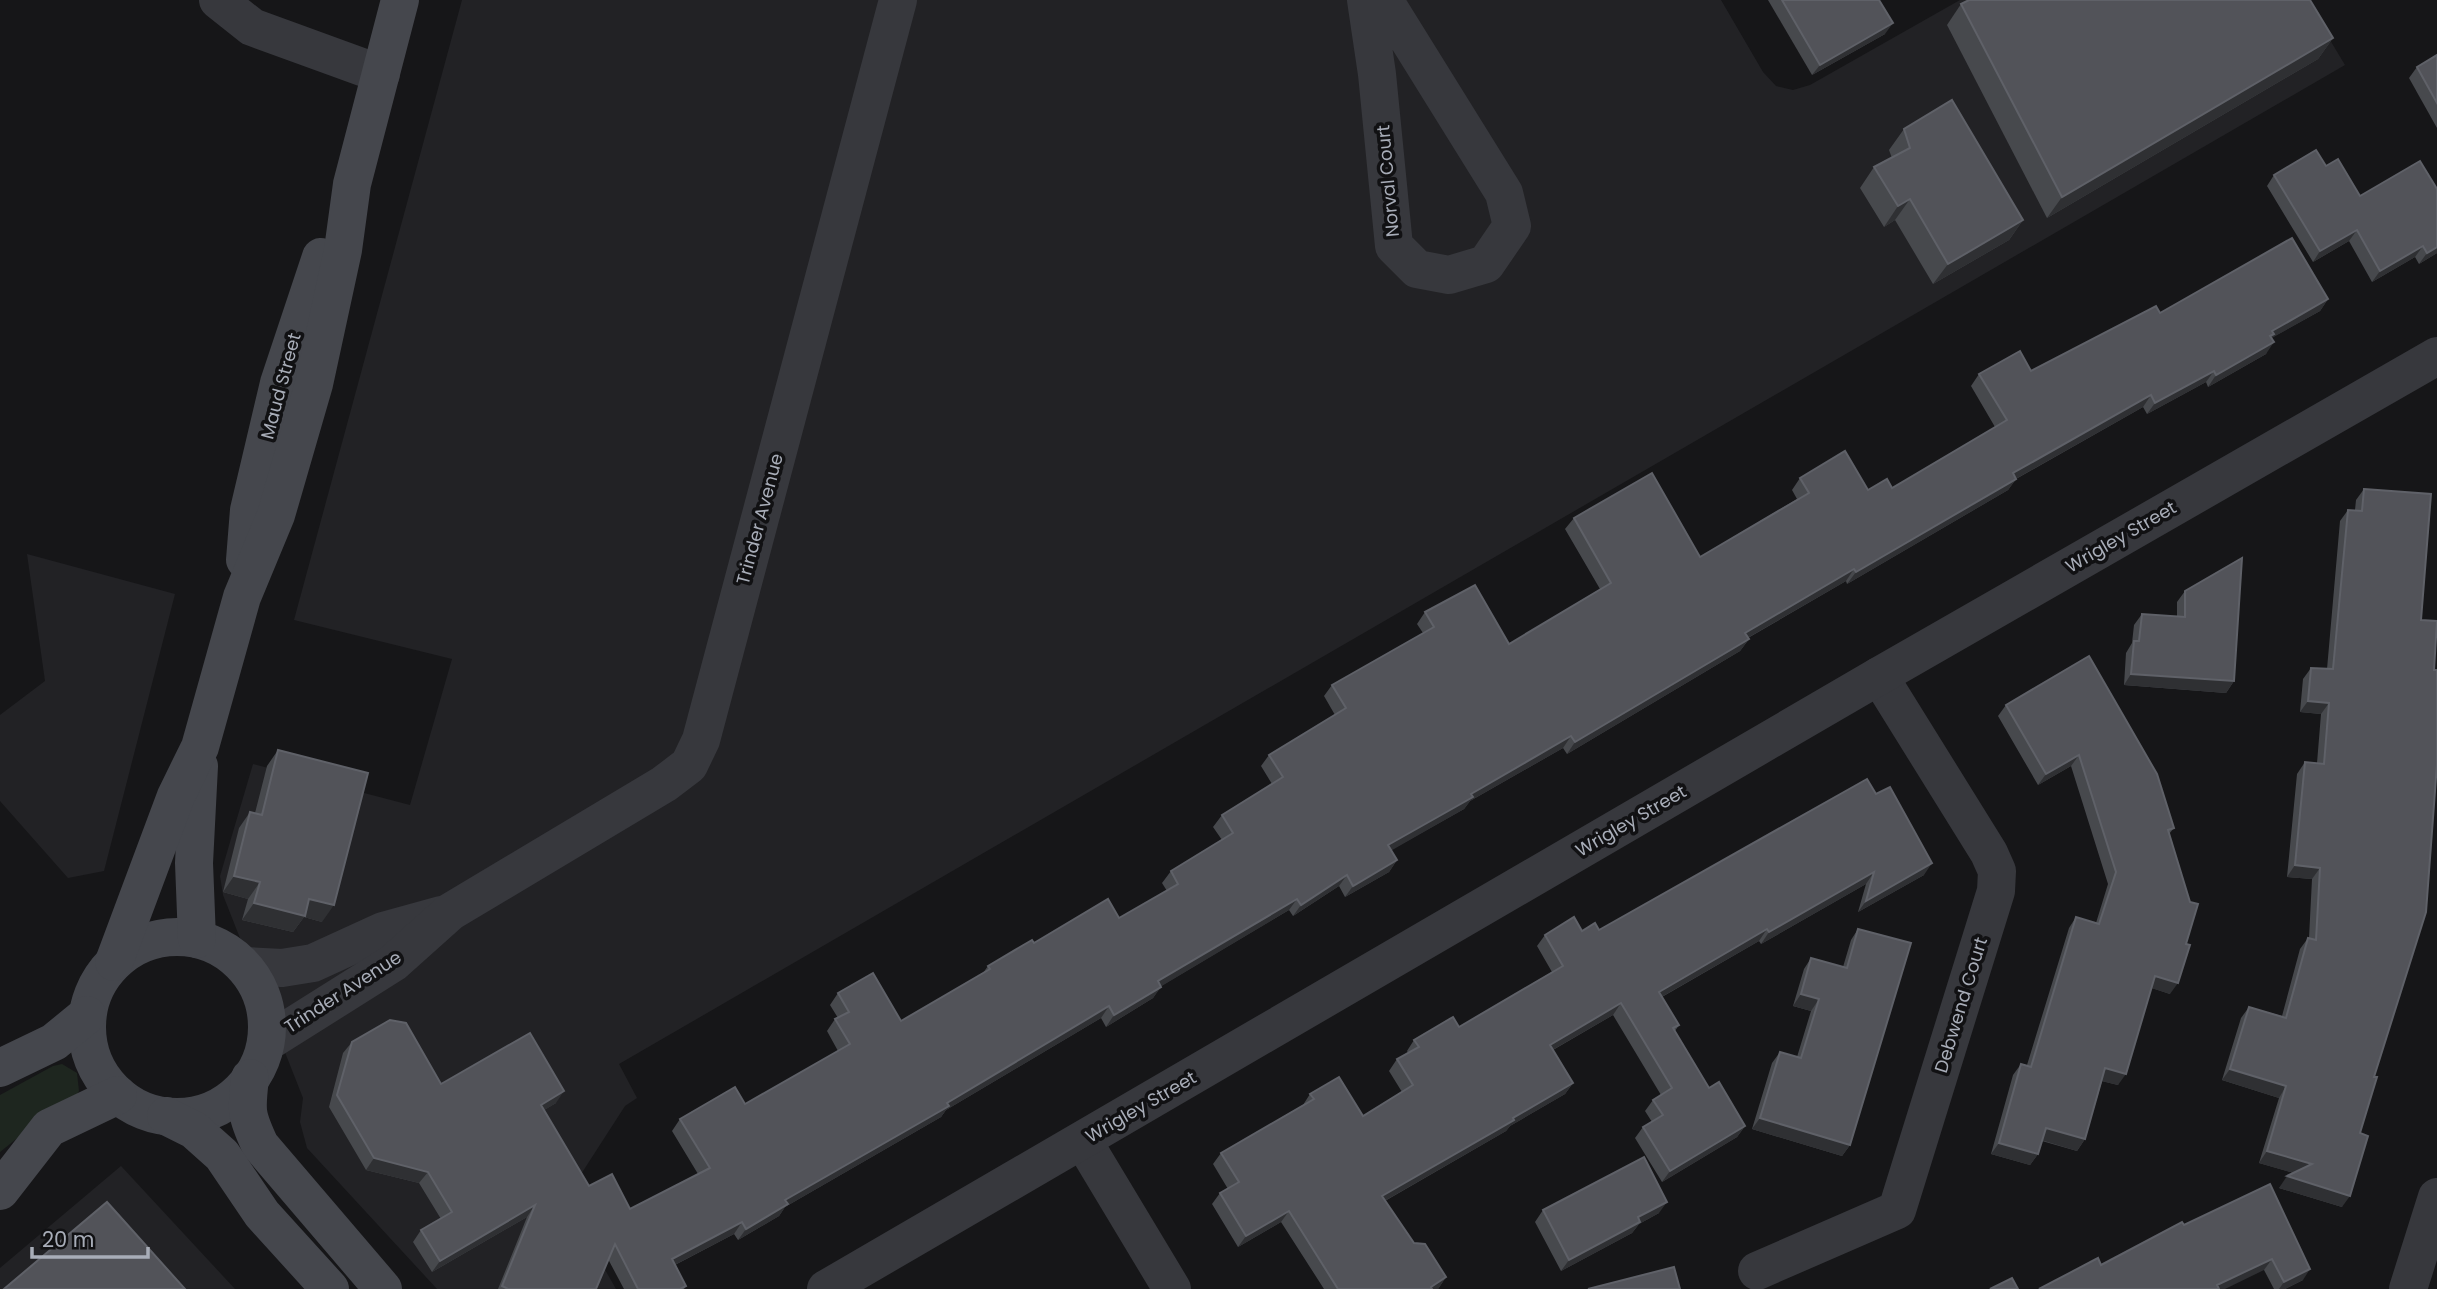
<svg xmlns="http://www.w3.org/2000/svg" width="2437" height="1289" font-family="Poppins,sans-serif">
<rect width="100%" height="100%" fill="#161618"/>
<g fill="#222225">
<polygon points="462,0 1721,0 1763,72 1776,86 1793,90 1810,85 1960,0 2306,0 2345,65 619,1064 637,1098 625,1106 565,1199 616,1289 437,1289 307,1148 300,1122 303,1098 223,895 220,876 253,764 410,805 452,659 294,620"/>
<polygon points="27,554 175,594 104,871 68,878 0,801 0,715 45,681"/>
<polygon points="121,1166 235,1289 0,1289 0,1268"/>
</g>
<polygon fill="#1e261f" points="62,1064 77,1073 79,1091 74,1100 31,1127 0,1152 0,1095 53,1066"/>
<g fill="none" stroke-linecap="round" stroke-linejoin="round">
<g stroke="#37383d" stroke-width="38">
<polyline points="218,0 252,27 381,74"/>
<polyline points="1366,0 1377,74 1394,246 1417,269 1449,275 1486,264 1512,226 1504,193 1384,0"/>
<polyline points="244,966 282,968 313,963 383,931 441,915"/>
<polyline points="266,1043 393,963 450,912 664,784 689,765 701,740 898,0"/>
<polyline points="1083,1141 1172,1289"/>
<polyline points="1757,1271 1897,1210 1996,891 1997,871 1989,853 1879,676"/>
<polyline points="2408,1289 2437,1197"/>
</g>
<polyline stroke="#37383d" stroke-width="38" points="826,1289 1879,676 2437,356"/>
<g stroke="#45474d" stroke-width="38">
<polyline points="245,560 249,510 279,383 321,257"/>
<circle cx="177" cy="1027" r="90"/>
<polyline points="197,939 194,863 199,766"/>
<polyline points="114,962 176,796 200,747 242,597 276,515 314,384 343,250 352,184 400,0"/>
<polyline points="0,1068 54,1042 87,1015"/>
<path d="M250 1078C246 1111 246 1115 260 1145L383 1289"/>
<polyline points="166,1116 194,1130 222,1155 262,1214 330,1289"/>
<polyline points="0,1191 49,1128 118,1095"/>
</g>
</g>
<g fill="#47494d">
<polygon points="1768,0 1879,0 1885,34 1812,75"/>
<polygon points="1961,4 2333,38 2318,59 2047,218 1947,25"/>
<polygon points="2437,55 2437,128 2409,78 2417,67"/>
<polygon points="1904,129 2023,220 2009,240 1933,284 1895,220 1884,227 1860,188 1874,167 1892,158 1889,150"/>
<polygon points="2326,166 2360,196 2437,189 2437,253 2419,264 2415,257 2372,282 2349,241 2313,262 2267,186 2274,175"/>
<polygon points="2328,299 2320,311 2271,338 2266,354 2208,387 2206,382 2147,414 2143,407 2016,479 2008,490 1847,584 1846,581 1748,638 1749,639 1740,651 1567,754 1563,748 1470,801 1464,809 1391,850 1397,860 1389,872 1345,897 1339,886 1293,916 1289,910 1161,986 1153,998 1106,1027 1101,1018 946,1110 941,1117 785,1207 779,1216 738,1240 734,1234 675,1265 686,1286 684,1289 624,1289 608,1259 596,1289 498,1289 527,1217 432,1272 413,1242 421,1230 441,1219 419,1183 366,1170 329,1107 343,1053 352,1042 441,1084 556,1103 544,1110 589,1186 630,1209 698,1174 672,1131 680,1119 745,1104 838,1051 827,1031 835,1019 838,1018 830,1005 838,993 901,1021 983,973 988,966 1034,943 1119,918 1167,891 1162,883 1171,871 1222,840 1213,827 1222,815 1272,784 1261,766 1269,755 1335,715 1324,696 1332,685 1423,633 1417,624 1425,612 1509,644 1600,589 1565,529 1574,518 1700,557 1797,499 1792,490 1800,478 1868,490 1892,488 1995,427 1971,386 1979,374 2031,371 2160,313"/>
<polygon points="2364,489 2374,1077 2342,1207 2279,1188 2294,1173 2259,1163 2279,1098 2222,1080 2241,1018 2249,1007 2282,1016 2300,949 2308,938 2309,938 2312,879 2287,877 2297,774 2305,762 2317,763 2321,714 2300,712 2303,679 2311,668 2327,669 2340,521 2348,510 2355,510 2356,500"/>
<polygon points="2185,591 2234,681 2226,693 2124,685 2126,653 2132,643 2134,625 2142,614 2177,617 2177,602"/>
<polygon points="2089,656 2174,828 2169,834 2170,994 2152,988 2118,1085 2102,1081 2085,1139 2077,1151 2042,1141 2038,1154 2030,1165 1991,1154 2013,1075 2021,1064 2027,1065 2069,928 2076,917 2096,923 2108,884 2071,766 2038,785 1998,716 2006,705"/>
<polygon points="278,750 322,922 304,917 293,932 242,920 248,899 223,892 239,828 250,812 255,813 267,766"/>
<polygon points="1867,779 1924,875 1858,912 1866,884 1761,944 1759,941 1662,997 1679,1025 1675,1031 1709,1088 1745,1126 1737,1137 1662,1182 1635,1138 1643,1127 1652,1122 1645,1111 1653,1100 1661,1095 1613,1015 1553,1050 1573,1083 1565,1094 1510,1126 1506,1131 1385,1201 1414,1243 1446,1277 1438,1289 1324,1289 1281,1222 1238,1247 1212,1204 1220,1193 1228,1189 1213,1164 1221,1153 1303,1105 1310,1094 1363,1116 1402,1092 1389,1071 1397,1059 1408,1053 1407,1051 1414,1040 1459,1027 1552,972 1537,946 1545,935 1599,930"/>
<polygon points="1858,929 1850,1145 1842,1156 1752,1129 1772,1063 1780,1052 1797,1057 1811,1011 1793,1006 1804,969 1811,958 1843,967 1851,940"/>
<polygon points="2270,1184 2303,1280 2285,1289 2274,1289 2264,1270 2101,1265"/>
<polygon points="1543,1210 1659,1213 1639,1224 1632,1233 1561,1271 1535,1222"/>
</g>
<g fill="#2f3033">
<polygon points="1893,23 1885,34 1812,75 1820,65"/>
<polygon points="2333,38 2318,59 2047,218 2062,197"/>
<polygon points="1910,199 1895,220 1884,227 1898,206"/>
<polygon points="2023,220 2009,240 1933,284 1948,264"/>
<polygon points="2357,230 2349,241 2313,262 2320,251"/>
<polygon points="2423,246 2415,257 2372,282 2380,271"/>
<polygon points="2437,247 2437,253 2419,264 2427,253"/>
<polygon points="2328,299 2320,311 2270,339 2272,331"/>
<polygon points="2274,342 2266,354 2208,387 2216,375"/>
<polygon points="2214,371 2206,382 2147,414 2155,403"/>
<polygon points="2151,395 2143,407 2005,485 2013,473"/>
<polygon points="2016,479 2008,490 1847,584 1856,572"/>
<polygon points="1854,569 1846,581 1737,644 1745,633"/>
<polygon points="1749,639 1740,651 1567,754 1575,742"/>
<polygon points="2131,674 2234,681 2226,693 2124,685"/>
<polygon points="2308,701 2329,703 2321,714 2300,712"/>
<polygon points="1571,736 1563,748 1470,801 1464,809 1380,857 1388,845 1471,794"/>
<polygon points="2079,755 2071,766 2038,785 2046,774"/>
<polygon points="1397,860 1389,872 1345,897 1353,886"/>
<polygon points="1932,863 1924,875 1858,912 1866,901"/>
<polygon points="2295,865 2320,868 2312,879 2287,877"/>
<polygon points="1874,872 1866,884 1761,944 1769,932"/>
<polygon points="1347,875 1339,886 1293,916 1301,905"/>
<polygon points="234,876 260,882 248,899 223,892"/>
<polygon points="309,899 334,905 322,922 304,917 293,932 242,920 254,903"/>
<polygon points="1297,899 1289,910 1150,993 1158,981"/>
<polygon points="1767,929 1759,941 1651,1003 1659,992"/>
<polygon points="2155,976 2178,983 2170,994 2148,987"/>
<polygon points="1161,987 1153,998 1106,1027 1114,1015"/>
<polygon points="1801,994 1819,999 1811,1011 1793,1006"/>
<polygon points="1621,1003 1613,1015 1542,1056 1550,1045"/>
<polygon points="1109,1006 1101,1018 946,1110 941,1117 785,1207 779,1216 738,1240 746,1229 785,1200"/>
<polygon points="2105,1068 2126,1074 2118,1085 2097,1080"/>
<polygon points="2230,1069 2286,1086 2279,1098 2222,1080"/>
<polygon points="1573,1083 1565,1094 1510,1126 1506,1131 1374,1207 1382,1196"/>
<polygon points="564,1091 556,1103 533,1117 541,1105"/>
<polygon points="1760,1118 1850,1145 1842,1156 1752,1129"/>
<polygon points="1745,1126 1737,1137 1662,1182 1670,1171"/>
<polygon points="2046,1128 2085,1139 2077,1151 2038,1139"/>
<polygon points="1999,1143 2038,1154 2030,1165 1991,1154"/>
<polygon points="2267,1151 2312,1164 2304,1176 2259,1163"/>
<polygon points="374,1158 428,1172 419,1183 366,1170"/>
<polygon points="2287,1176 2350,1196 2342,1207 2279,1188"/>
<polygon points="1667,1202 1659,1213 1639,1224 1632,1233 1561,1271 1569,1260 1638,1217"/>
<polygon points="535,1205 527,1217 432,1272 440,1261"/>
<polygon points="1289,1211 1281,1222 1238,1247 1246,1236"/>
<polygon points="742,1222 734,1234 663,1271 672,1259"/>
<polygon points="2272,1259 2264,1270 2225,1289 2215,1289 2217,1285"/>
<polygon points="2310,1269 2303,1280 2285,1289 2279,1289 2284,1282"/>
<polygon points="1446,1277 1438,1289 1429,1289 1431,1287"/>
</g>
<g fill="#525359" stroke="#5f6168" stroke-width="2">
<polygon points="1782,0 1879,0 1893,23 1820,65"/>
<polygon points="1969,0 2310,0 2333,38 2062,197 1961,4"/>
<polygon points="2437,55 2437,103 2417,67"/>
<polygon points="1952,100 2023,220 1948,264 1910,199 1898,206 1874,167 1910,148 1904,129"/>
<polygon points="2316,150 2326,166 2338,159 2360,196 2420,161 2437,189 2437,247 2427,253 2423,246 2380,271 2357,230 2320,251 2274,175"/>
<polygon points="2292,238 2328,299 2272,331 2274,334 2270,336 2274,342 2216,375 2214,371 2155,403 2151,395 2013,473 2016,479 1856,572 1854,569 1745,633 1749,639 1575,742 1571,736 1471,794 1473,797 1388,845 1397,860 1353,886 1347,875 1301,905 1297,899 1158,981 1161,987 1114,1015 1109,1006 947,1103 949,1106 785,1200 788,1204 746,1229 742,1222 672,1259 686,1286 680,1289 638,1289 615,1244 596,1289 508,1289 502,1286 535,1205 440,1261 421,1230 452,1212 428,1172 374,1158 337,1095 352,1042 390,1020 406,1023 441,1084 530,1033 564,1091 541,1105 589,1186 612,1174 630,1209 710,1168 680,1119 735,1087 745,1104 850,1044 835,1019 849,1012 838,993 873,973 901,1021 990,969 988,966 1032,940 1034,943 1108,899 1119,918 1178,884 1171,871 1233,833 1222,815 1283,777 1269,755 1346,708 1332,685 1434,627 1425,612 1475,585 1509,644 1611,583 1574,518 1652,473 1700,557 1809,493 1800,478 1845,451 1868,490 1887,479 1892,488 2007,420 1979,374 2020,351 2031,371 2156,306 2160,313"/>
<polygon points="2364,489 2431,494 2421,620 2437,621 2434,670 2437,670 2437,764 2426,912 2374,1077 2377,1077 2360,1133 2368,1136 2350,1196 2287,1176 2312,1164 2267,1151 2286,1086 2230,1069 2249,1007 2286,1018 2308,938 2316,940 2320,868 2295,865 2305,762 2324,764 2329,703 2308,701 2311,668 2333,669 2348,510 2362,511"/>
<polygon points="2242,558 2234,681 2131,674 2134,641 2139,641 2142,614 2185,617 2185,591"/>
<polygon points="2089,656 2157,774 2174,828 2168,830 2190,902 2198,904 2186,944 2190,945 2178,983 2155,976 2126,1074 2105,1068 2085,1139 2046,1128 2038,1154 1999,1143 2021,1064 2031,1067 2076,917 2099,924 2116,872 2079,755 2046,774 2006,705"/>
<polygon points="278,750 368,773 334,905 309,899 305,916 254,903 260,882 234,876 250,812 262,815"/>
<polygon points="1867,779 1876,794 1890,787 1932,863 1866,901 1874,872 1769,932 1767,929 1659,992 1679,1025 1673,1028 1709,1088 1719,1082 1745,1126 1670,1171 1643,1127 1663,1115 1653,1100 1672,1088 1621,1003 1550,1045 1573,1083 1513,1118 1514,1120 1382,1196 1414,1243 1425,1244 1446,1277 1431,1287 1432,1289 1338,1289 1289,1211 1246,1236 1220,1193 1239,1182 1221,1153 1314,1099 1310,1094 1339,1077 1363,1116 1413,1085 1397,1059 1419,1047 1414,1040 1453,1017 1459,1027 1563,966 1545,935 1574,917 1582,931 1595,923 1599,930"/>
<polygon points="1858,929 1911,943 1850,1145 1760,1118 1780,1052 1801,1058 1819,999 1801,994 1811,958 1847,968"/>
<polygon points="1644,1157 1667,1202 1638,1217 1640,1222 1569,1260 1543,1210"/>
<polygon points="2270,1184 2310,1269 2284,1282 2272,1259 2217,1285 2219,1289 2039,1289 2098,1258 2101,1265 2182,1222 2184,1225"/>
<polygon points="107,1202 185,1289 4,1289"/>
<polygon points="1674,1267 1680,1289 1588,1289"/>
<polygon points="2012,1278 2018,1289 1990,1289"/>
</g>
<g text-anchor="middle" stroke-width="7" stroke-linejoin="round" paint-order="stroke">
<g font-size="18" fill="#a8adb8" stroke="#111113">
<text transform="translate(1388 181) rotate(-95)" y="6">Norval Court</text>
<text transform="translate(281 386) rotate(-75)" y="6">Maud Street</text>
<text transform="translate(760 519) rotate(-75)" y="6">Trinder Avenue</text>
<text transform="translate(2121 537) rotate(-30)" y="6">Wrigley Street</text>
<text transform="translate(1631 821) rotate(-30)" y="6">Wrigley Street</text>
<text transform="translate(343 992) rotate(-33)" y="6">Trinder Avenue</text>
<text transform="translate(1961 1005) rotate(-73)" y="6">Debwend Court</text>
<text transform="translate(1141 1107) rotate(-30)" y="6">Wrigley Street</text>
</g>
</g>
<path d="M32 1247v10h116v-10" fill="none" stroke="#a8adb8" stroke-width="3.5"/>
<text x="42" y="1247" font-size="21" fill="#a8adb8" stroke="#111113" stroke-width="5" paint-order="stroke">20 m</text>
</svg>
